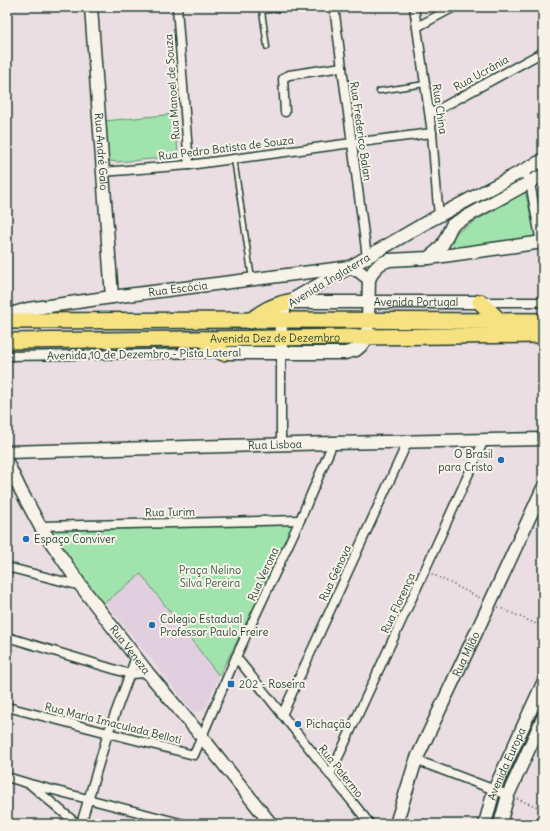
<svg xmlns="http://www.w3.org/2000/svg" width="550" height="831" font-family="Delius,sans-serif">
<rect width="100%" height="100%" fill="#eadee3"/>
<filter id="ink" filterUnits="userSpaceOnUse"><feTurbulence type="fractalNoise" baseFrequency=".025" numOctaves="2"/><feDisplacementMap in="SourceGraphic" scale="8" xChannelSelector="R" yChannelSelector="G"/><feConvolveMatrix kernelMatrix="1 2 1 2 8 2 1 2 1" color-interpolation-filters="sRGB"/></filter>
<g filter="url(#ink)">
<polygon fill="#e1cfe0" points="141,574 219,676 206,707 201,711 194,712 192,710 105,602"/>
<g fill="#a1e3ad" stroke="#609070">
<polygon points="175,114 178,154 176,156 174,157 117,162 110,161 108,159 105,121"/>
<polygon points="525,191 536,237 455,248 451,243 454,234"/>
<polygon points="300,520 219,676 141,574 98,608 40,526"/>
</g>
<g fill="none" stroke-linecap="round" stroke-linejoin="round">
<g stroke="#1f3d34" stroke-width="7">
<g id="lane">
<polyline points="267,47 262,11 294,7"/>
<polyline points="379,91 425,84"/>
<polyline points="234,159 252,279"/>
</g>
</g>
<g stroke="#1f3d34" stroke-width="11">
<g id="street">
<polyline points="177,7 189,165"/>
<polyline points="334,7 367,257"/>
<polyline points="414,7 432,133 437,196 439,215"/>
<polyline points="417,27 454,7"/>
<polyline points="285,112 283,79 285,77 289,75 342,67"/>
<polyline points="430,114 543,52"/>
<polyline points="523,171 530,183 531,188 541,243"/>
<polyline points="103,172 189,165 352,143 432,133"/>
<polyline points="480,302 543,302"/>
<polyline points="7,356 220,353"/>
<polyline points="281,444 281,353"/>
<polyline points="40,526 300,520"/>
<polyline points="7,567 81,586"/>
<polyline points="7,637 130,674 148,673"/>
<polyline points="236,657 370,824"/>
<polyline points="7,707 194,755 236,657 300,520 333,443"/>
<polyline points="282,715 408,441"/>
<polyline points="416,760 508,795"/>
<polyline points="330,775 425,570 484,440"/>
<polyline points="7,777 30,784 184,824"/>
<polyline points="32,786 77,824"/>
<polyline points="81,824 108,733 136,657"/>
</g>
</g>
<g stroke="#1f3d34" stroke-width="15">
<g id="secondary">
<path id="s1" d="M91 7 112 297"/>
<polyline points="429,258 543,242"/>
<path id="s2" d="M289 302H480"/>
<path id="s3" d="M7 315 28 309 112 297 350 267 360 272 369 279"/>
<path d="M281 345C280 331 280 314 288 302L350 267 427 222 543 160"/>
<polyline points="223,353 345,353 356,350 364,343 367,337 368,321 369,279 374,270 380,264 389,260 428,258 437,251 443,244 452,225 455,223 543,175"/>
<path id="s4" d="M7 452 333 443 543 439"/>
<path id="s5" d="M7 462 20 489 40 526 81 586 148 673 202 737 271 824"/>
<path id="s6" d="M396 824 416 760 490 603 543 488"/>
<path id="s7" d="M485 824 494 790 543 683"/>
<polyline points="500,824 508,795 543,718"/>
</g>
</g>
<g stroke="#1f3d34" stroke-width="18">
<g id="highway">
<polyline points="480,302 500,321"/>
<polyline points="7,321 282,320 543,321"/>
<path d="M250 321C262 312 273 305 288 302"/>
<polyline points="203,339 223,353"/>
<path id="s8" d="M7 341 543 335"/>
</g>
</g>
<g stroke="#1f3d34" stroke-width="1.5" stroke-dasharray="1 3" stroke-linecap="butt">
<polyline points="432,574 482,599"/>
<polyline points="498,607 543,627"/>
<polyline points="517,799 543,809"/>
</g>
<use href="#lane" stroke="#f7f3e8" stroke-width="4"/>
<use href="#street" stroke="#f7f3e8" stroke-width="8"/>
<use href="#secondary" stroke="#f7f3e8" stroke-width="12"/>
<use href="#highway" stroke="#f7e281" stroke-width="15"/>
</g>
</g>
<g fill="#1f6fb2" stroke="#f7f3e8" stroke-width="1.5">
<circle cx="501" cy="460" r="4"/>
<circle cx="26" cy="539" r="4"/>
<circle cx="152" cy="625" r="4"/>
<rect x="227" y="680" width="8" height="8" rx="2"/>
<circle cx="298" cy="724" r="4"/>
</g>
<g text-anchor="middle" stroke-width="4" stroke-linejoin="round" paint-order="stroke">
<g font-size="11" fill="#1f3d34" stroke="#f7f3e8">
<text transform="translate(481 73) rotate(-29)" y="4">Rua Ucrânia</text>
<text transform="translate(172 87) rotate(-94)" y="4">Rua Manoel de Souza</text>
<text transform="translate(440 109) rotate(82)" y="4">Rua China</text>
<text transform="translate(361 131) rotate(82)" y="4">Rua Frederico Balan</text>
<text transform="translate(226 148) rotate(-7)" y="4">Rua Pedro Batista de Souza</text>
<text dy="4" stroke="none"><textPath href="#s1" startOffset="145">Rua André Galo</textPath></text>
<text transform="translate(329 280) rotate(-31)" y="4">Avenida Inglaterra</text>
<text dy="4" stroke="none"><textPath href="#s3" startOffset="173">Rua Escócia</textPath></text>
<text dy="4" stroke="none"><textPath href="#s2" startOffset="127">Avenida Portugal</textPath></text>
<text dy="4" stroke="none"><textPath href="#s8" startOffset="268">Avenida Dez de Dezembro</textPath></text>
<text transform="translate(144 354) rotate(-1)" y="4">Avenida 10 de Dezembro - Pista Lateral</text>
<text dy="4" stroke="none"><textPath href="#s4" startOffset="268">Rua Lisboa</textPath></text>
<text transform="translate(170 512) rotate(-1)" y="4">Rua Turim</text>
<text transform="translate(335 573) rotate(-65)" y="4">Rua Gênova</text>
<text transform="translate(263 574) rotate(-65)" y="4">Rua Verona</text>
<text transform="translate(398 603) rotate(-65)" y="4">Rua Florença</text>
<text dy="4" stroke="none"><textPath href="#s5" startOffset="225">Rua Veneza</textPath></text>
<text dy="4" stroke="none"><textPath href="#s6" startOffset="184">Rua Milão</textPath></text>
<text transform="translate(113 723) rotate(14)" y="4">Rua Maria Imaculada Belloti</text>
<text dy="4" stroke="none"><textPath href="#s7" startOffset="64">Avenida Europa</textPath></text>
<text transform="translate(341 771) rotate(51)" y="4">Rua Palermo</text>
</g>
<g font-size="11" fill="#1f3d34" stroke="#f7f3e8" text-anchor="start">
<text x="493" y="458" text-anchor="end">O Brasil<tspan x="493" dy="13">para Cristo</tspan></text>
<text x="34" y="543">Espaço Conviver</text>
<text x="160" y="623">Colegio Estadual<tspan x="160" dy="13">Professor Paulo Freire</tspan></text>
<text x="239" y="688">202 - Roseira</text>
<text x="306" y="728">Pichação</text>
</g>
<g font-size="11" fill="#395e4c" stroke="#f7f3e8">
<text x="210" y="574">Praça Nelino<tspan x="210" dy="13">Silva Pereira</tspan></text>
</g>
</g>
<rect width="550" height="831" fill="none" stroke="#f7f3e8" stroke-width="24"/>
<rect x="12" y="12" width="526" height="807" fill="none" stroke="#1f3d34" stroke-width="1.5" filter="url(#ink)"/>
</svg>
